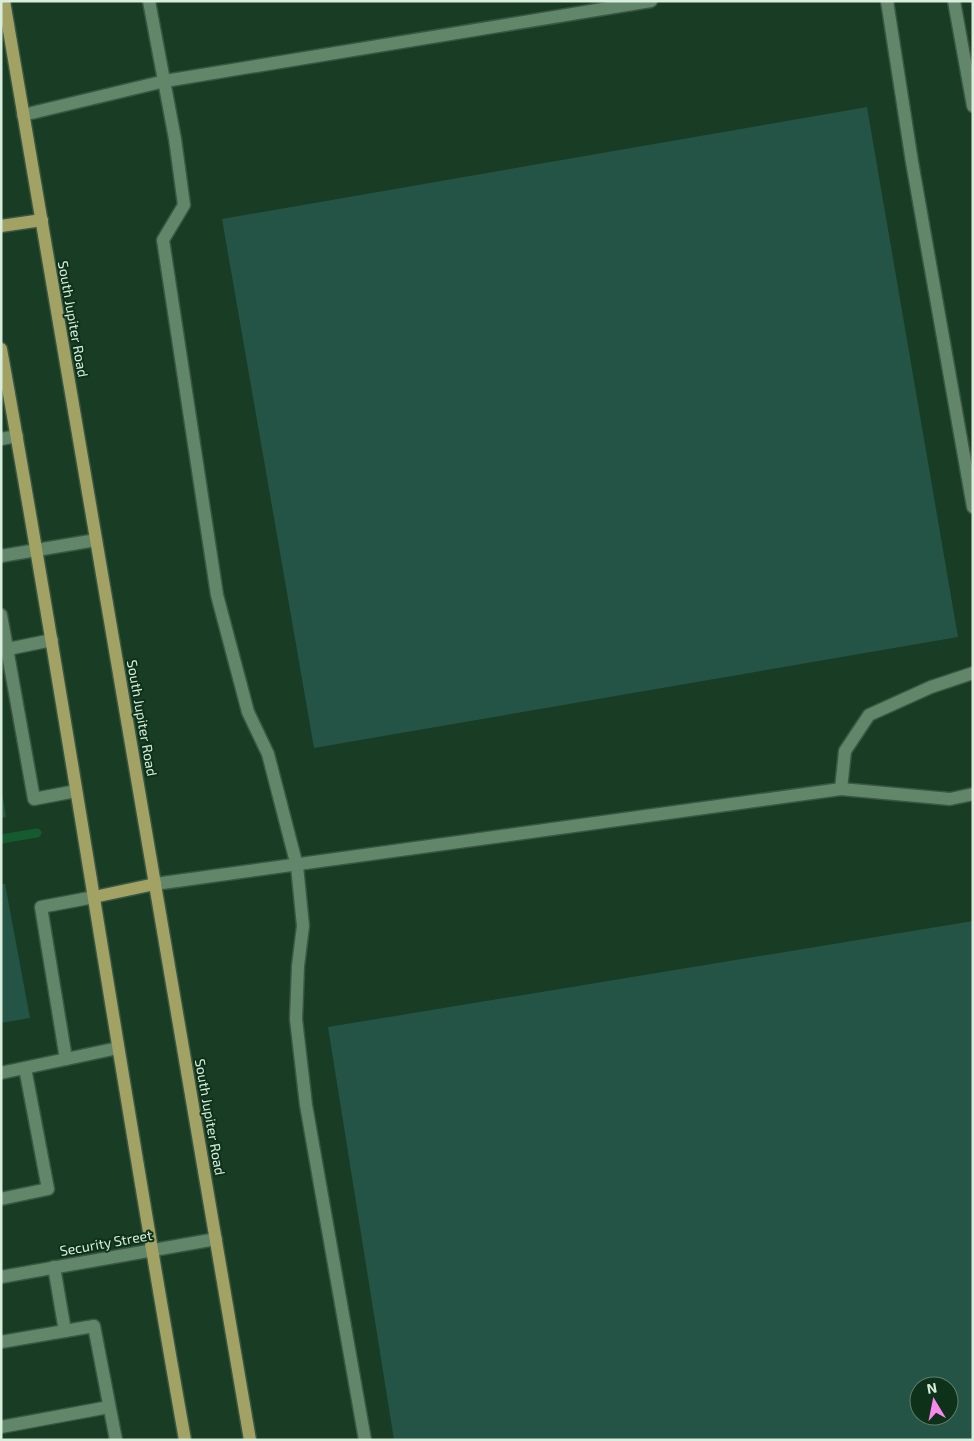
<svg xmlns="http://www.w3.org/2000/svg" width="974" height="1441" font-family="'Exo 2',sans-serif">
<rect width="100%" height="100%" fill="#193c24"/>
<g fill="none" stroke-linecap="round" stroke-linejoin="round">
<polyline stroke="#155b2f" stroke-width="9" points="1,839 37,833"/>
</g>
<g fill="#235446" fill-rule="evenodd">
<polygon points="867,107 958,637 314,748 222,219"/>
<polygon points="2,793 6,817 1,818 1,794"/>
<polygon points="1,884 5,884 30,1018 1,1023"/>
<path d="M973 921V1440H394L328 1027ZM919 1386H949V1416H919Z"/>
</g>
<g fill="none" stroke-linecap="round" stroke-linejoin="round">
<g stroke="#395743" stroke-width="15">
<g id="service">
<polyline points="149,1 175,139 184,205 163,240 217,595 248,712 268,754 297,866 303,926 298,966 296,1019 306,1105 365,1440"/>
<polyline points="887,1 912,162 973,507"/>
<polyline points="954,1 973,106"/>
<polyline points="23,115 165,81 651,1"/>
<polyline points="1,439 17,436"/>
<polyline points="1,615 34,799 76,791"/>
<polyline points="8,649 52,640"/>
<polyline points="841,789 950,799 973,794"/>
<polyline points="155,884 841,789 845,751 869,715 931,687 973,673"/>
<polyline points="66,1059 41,907 94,897"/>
<polyline points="1,1073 118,1048"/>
<polyline points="1,1199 48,1189 25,1068"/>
<polyline points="54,1267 65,1331"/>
<polyline points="1,1342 94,1326 116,1440"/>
<polyline points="1,1427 109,1407"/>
</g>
</g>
<g stroke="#395743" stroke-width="15">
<g id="minor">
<polyline points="1,556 96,540"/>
<polyline points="1,1277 216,1239"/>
</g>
</g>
<g stroke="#395743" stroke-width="15">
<g id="primary">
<polyline points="4,1 250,1440"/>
<polyline points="1,226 42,220"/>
<path d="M1 349C67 712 120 1077 185 1440"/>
<polyline points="94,897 155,884"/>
</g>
</g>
<use href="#service" stroke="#61866a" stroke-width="12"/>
<use href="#minor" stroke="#61866a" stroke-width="12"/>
<use href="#primary" stroke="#a3a265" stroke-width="12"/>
</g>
<g text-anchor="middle" stroke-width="4" stroke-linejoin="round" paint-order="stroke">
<g font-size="14" fill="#daeede" stroke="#0e311a">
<text transform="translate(73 319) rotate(80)" y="5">South Jupiter Road</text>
<text transform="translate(142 718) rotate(80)" y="5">South Jupiter Road</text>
<text transform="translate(210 1117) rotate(80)" y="5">South Jupiter Road</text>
<text transform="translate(106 1243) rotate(-10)" y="5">Security Street</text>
</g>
</g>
<rect width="974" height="1441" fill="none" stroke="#daeede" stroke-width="5"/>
<g transform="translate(934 1401) rotate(350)"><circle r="24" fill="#0e311a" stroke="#607d68"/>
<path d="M0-4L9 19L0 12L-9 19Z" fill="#f888eb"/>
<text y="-8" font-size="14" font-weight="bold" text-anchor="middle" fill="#daeede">N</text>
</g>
</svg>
